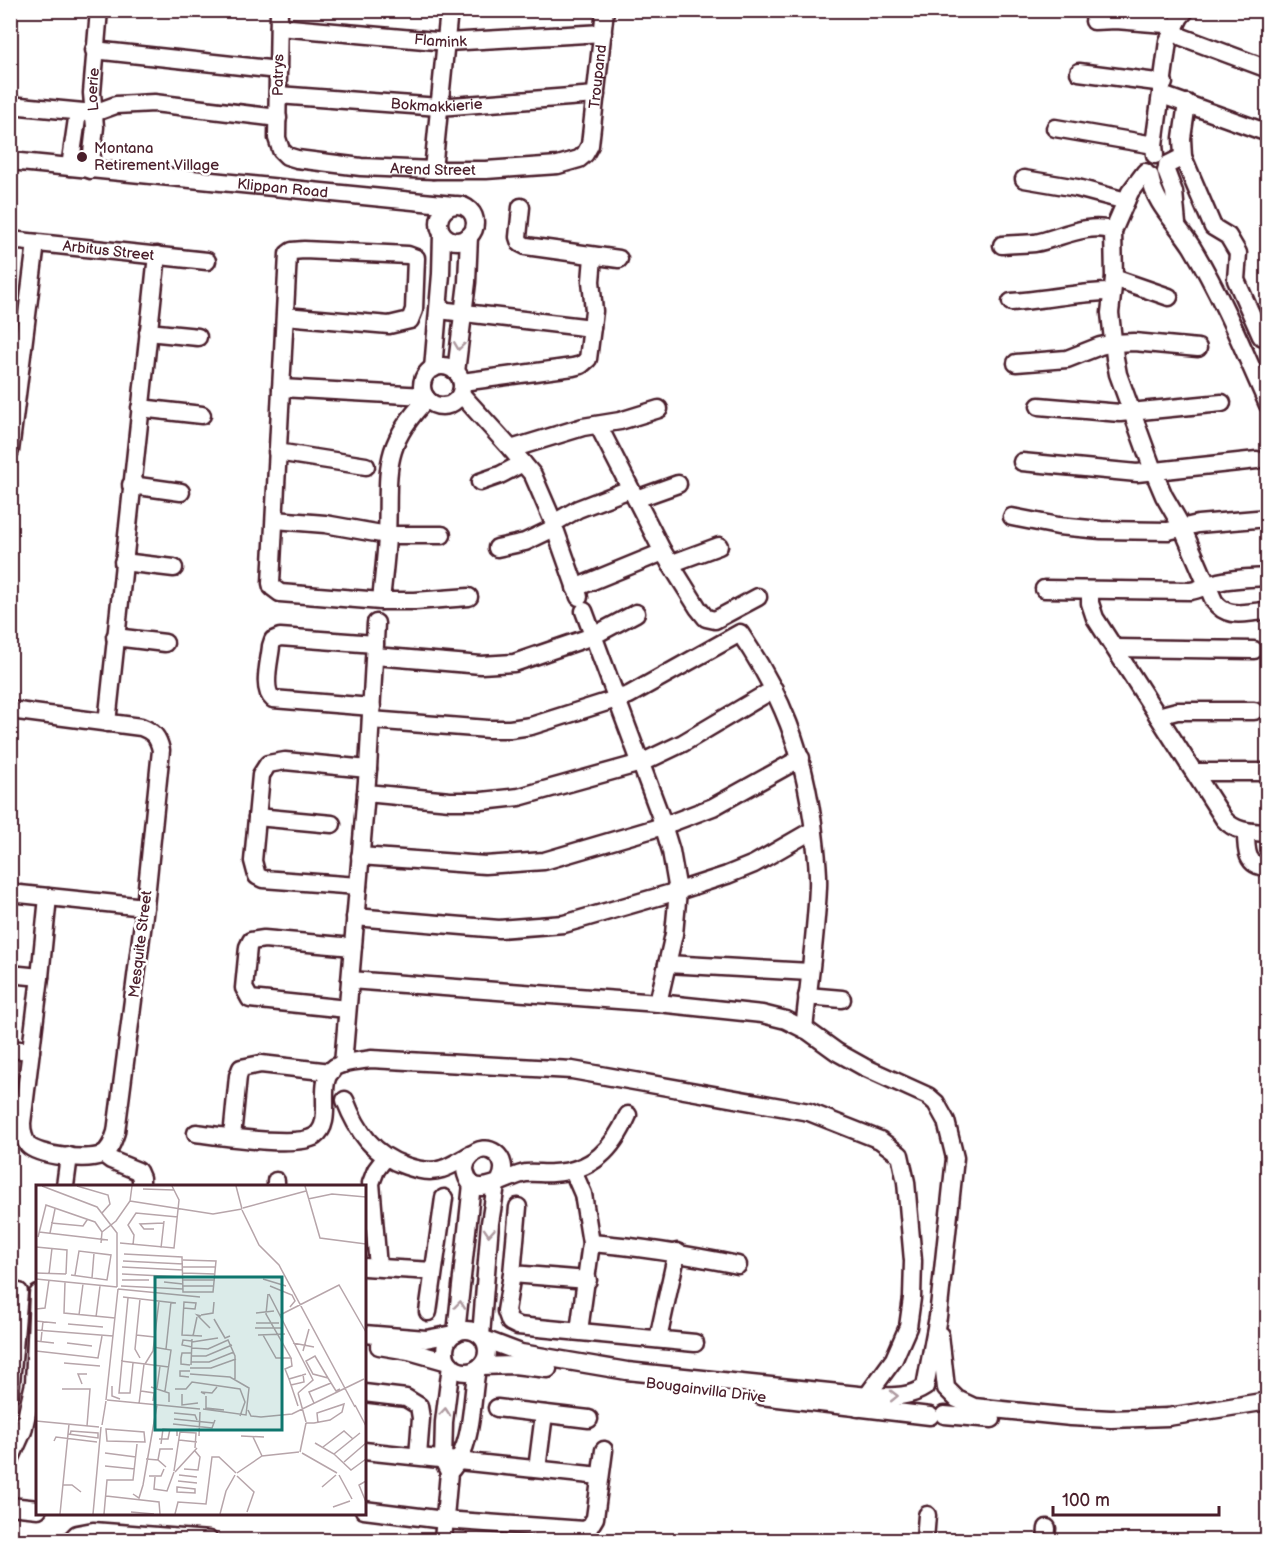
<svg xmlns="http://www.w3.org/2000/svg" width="1278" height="1551" font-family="'Balsamiq Sans',sans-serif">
<rect width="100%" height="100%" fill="#fff"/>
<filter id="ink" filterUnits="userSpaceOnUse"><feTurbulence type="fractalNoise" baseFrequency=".0167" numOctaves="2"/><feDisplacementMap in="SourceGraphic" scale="12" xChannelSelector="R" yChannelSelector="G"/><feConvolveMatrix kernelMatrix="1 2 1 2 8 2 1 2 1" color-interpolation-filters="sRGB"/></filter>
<g filter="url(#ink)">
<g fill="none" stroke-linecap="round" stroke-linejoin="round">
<g stroke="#4a1f2b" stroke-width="21">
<g id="minor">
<path id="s1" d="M279 10 277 138 281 150 287 156 297 159 361 167 433 170H486L558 165 579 159 585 154 590 145 605 10"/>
<polyline points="1094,21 1116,20 1165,24 1182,37 1268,69"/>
<path id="s2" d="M279 27 447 42 603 33"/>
<polyline points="94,50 278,70"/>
<polyline points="1079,72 1164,83"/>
<path id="s3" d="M278 95 439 107 596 95"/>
<polyline points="1162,95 1268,133"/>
<polyline points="10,105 94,113 116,105 154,103 278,118"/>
<polyline points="1055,128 1154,145"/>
<polyline points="1155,155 1154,145 1168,41 1180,17 1186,10"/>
<polyline points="1183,157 1213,227 1228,236 1238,253 1236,280 1261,336 1268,339"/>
<path id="s4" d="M10 161 453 205"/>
<polyline points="1167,165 1183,157 1182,138 1187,103"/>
<polyline points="70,167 78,112"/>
<path id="s5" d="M90 170 95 127 92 93 99 10"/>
<polyline points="433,170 449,10"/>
<polyline points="1166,171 1174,192 1177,224"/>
<path d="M1145 172 1130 192 1113 231 1114 278 1110 313 1115 358 1118 374 1153 470 1164 496 1182 527 1214 601C1228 621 1248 611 1268 611"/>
<path d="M1150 176C1154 204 1177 223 1192 247 1221 295 1245 353 1268 405"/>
<polyline points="1024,179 1077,188 1126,201"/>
<circle cx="457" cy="223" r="18"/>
<polyline points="521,207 518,237 520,243 526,246 619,259"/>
<path id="s6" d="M10 240 207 261"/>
<path d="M1002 245C1013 244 1024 244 1035 243 1060 238 1088 222 1113 231"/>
<polyline points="1114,278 1169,297"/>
<path d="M1011 302C1045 300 1078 292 1111 292"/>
<polyline points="439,310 592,328"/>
<polyline points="285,316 389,325 410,320 414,310 416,258 408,255 304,250 292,251 288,254 271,583 272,587 280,593 381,601 415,601 469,597"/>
<polyline points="148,332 198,337"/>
<polyline points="1016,363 1067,359 1100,346 1114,343 1134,342 1198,348"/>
<circle cx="442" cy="386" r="20"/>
<polyline points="433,369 441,274 442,234"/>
<polyline points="456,372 467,282 469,236"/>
<polyline points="462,382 573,367 581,365 588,359 594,311 591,281 593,257"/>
<polyline points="281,388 425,396"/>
<polyline points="461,394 511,449 533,475 552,519"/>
<polyline points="1039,406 1120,413 1222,403"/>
<polyline points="140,408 202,415"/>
<polyline points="598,425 663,552 698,608 706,618 715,620 758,597"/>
<polyline points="511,449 583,427 620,421 659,409"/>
<polyline points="10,451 36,243"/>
<polyline points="277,452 366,466"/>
<polyline points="1022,462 1137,473 1257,460"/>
<polyline points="480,482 500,475 523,463"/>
<polyline points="131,485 181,492"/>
<polyline points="636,499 678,484"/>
<polyline points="1012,517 1058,526 1101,530 1168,531 1198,524 1268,518"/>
<polyline points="275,520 325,524 387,535 442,535"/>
<polyline points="559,520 578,509 630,489"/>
<polyline points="556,532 579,597"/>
<polyline points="497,548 525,542 550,530"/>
<polyline points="123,562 174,568"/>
<polyline points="670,564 719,546"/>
<polyline points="575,588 663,552"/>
<path d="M1044 589 1190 591C1200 590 1207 584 1218 582 1234 578 1251 578 1268 577"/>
<path d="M1090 591V603L1095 618 1224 819C1235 832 1251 832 1268 833"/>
<path d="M381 601C383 579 386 558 387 536 390 474 379 448 427 399"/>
<polyline points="584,611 660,815 671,851 678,891 674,934 658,1003"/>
<polyline points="115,637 165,643"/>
<polyline points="1115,648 1254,650"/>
<polyline points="375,656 481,665 514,663 593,636 636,613"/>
<path d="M372 707 273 699C261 689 270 660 271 646L273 640 280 637 375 644"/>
<path d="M10 710 141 727C154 732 158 737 161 750L145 907 116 1132C113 1141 110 1151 101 1155 87 1161 38 1156 28 1145 23 1138 22 1131 22 1123L40 977 48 897"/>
<polyline points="1158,716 1177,711 1254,711"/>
<path d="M371 720 488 729H510L531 726 629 695 740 633C783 697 802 747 813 823 815 845 819 866 818 887 816 934 809 982 804 1029"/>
<polyline points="107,723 157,255"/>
<polyline points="1195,772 1268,772"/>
<polyline points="366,793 450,801 482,801 519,797 641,763 683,743 774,689"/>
<polyline points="257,817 332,824"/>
<path d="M1246 832C1246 850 1246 867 1268 867"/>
<polyline points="360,856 485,865 544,861 663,826 713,807 801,758"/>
<polyline points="358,886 263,879 257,876 253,861 261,775 268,764 285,761 368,769"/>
<polyline points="10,893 145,907"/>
<polyline points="355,917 499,929 564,924 678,891 727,875 754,864 813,830"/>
<polyline points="667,964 810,972"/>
<polyline points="10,974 40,977"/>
<path d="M350 980 658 1003 762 1014 786 1020 808 1031 837 1052 864 1067 928 1096 936 1103 946 1121 955 1158 938 1317 925 1387C907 1399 889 1396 868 1396L627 1371 521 1353 484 1339"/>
<polyline points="807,996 842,999"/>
<polyline points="347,1009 250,999 244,988 248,947 251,941 264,939 353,947"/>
<polyline points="10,1049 31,1051"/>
<polyline points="343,1064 368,769 376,623"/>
<path d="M345 1100C357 1131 373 1155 406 1166 418 1170 430 1173 442 1169 452 1166 462 1159 472 1154"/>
<path d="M196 1133C220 1136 297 1148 315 1136 336 1121 314 1082 335 1067 345 1061 360 1061 371 1059L572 1070 809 1112 880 1140 900 1155 906 1182 913 1261 912 1298 908 1327 894 1359 858 1408"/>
<polyline points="232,1137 238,1076 241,1068 261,1064 331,1072"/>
<polyline points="103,1154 111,1160 138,1171 141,1178 141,1186"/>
<polyline points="573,1171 583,1194 591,1243 579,1331"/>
<path d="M500 1180C512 1158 486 1138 470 1157 466 1161 464 1168 466 1174 474 1203 508 1175 526 1173 535 1172 544 1174 553 1173 593 1171 613 1149 628 1115"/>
<polyline points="276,1181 276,1186"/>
<polyline points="65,1186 69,1156"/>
<polyline points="518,1207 512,1274 506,1311 510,1322 518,1326 695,1343"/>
<path d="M591 1243C641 1247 689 1255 738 1265"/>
<polyline points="364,1267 433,1271"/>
<polyline points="378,1267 371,1183 376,1170 385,1158"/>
<polyline points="512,1274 588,1280"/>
<polyline points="428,1312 444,1198"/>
<circle cx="466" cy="1351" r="21"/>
<polyline points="456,1333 472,1184"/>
<polyline points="364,1334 426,1339 453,1334"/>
<polyline points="940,1335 946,1388 957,1399 974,1407 1071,1417 1111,1419 1168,1417 1268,1401"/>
<polyline points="481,1336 490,1223 496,1185"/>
<polyline points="658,1339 677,1252"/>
<polyline points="379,1346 409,1351 448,1362"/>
<polyline points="481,1366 514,1365 548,1369"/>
<polyline points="364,1393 406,1398 419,1406 421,1418 418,1456"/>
<polyline points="10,1394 19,1292"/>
<polyline points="761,1396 930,1416"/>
<polyline points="497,1408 589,1419"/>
<polyline points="944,1415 992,1419"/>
<polyline points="364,1451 600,1476"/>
<polyline points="10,1460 23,1431 34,1383 38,1294"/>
<path d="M452 1469C474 1444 471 1400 477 1369"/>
<polyline points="537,1469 544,1414"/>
<polyline points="10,1506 38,1509"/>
<polyline points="364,1510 444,1520 584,1530 589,1528 595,1518 604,1450"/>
<polyline points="71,1540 77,1534 93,1531 209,1540"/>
<polyline points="443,1540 449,1472 443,1460 444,1422 451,1365"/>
<polyline points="925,1540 927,1515"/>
<polyline points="1046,1540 1047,1528"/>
</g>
</g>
<use href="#minor" stroke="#fff" stroke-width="16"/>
</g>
<defs><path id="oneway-chevron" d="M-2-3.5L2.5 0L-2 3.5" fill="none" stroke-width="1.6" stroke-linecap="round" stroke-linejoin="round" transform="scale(1.5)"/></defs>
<g stroke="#ae9aa0">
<use href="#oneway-chevron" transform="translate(459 346) rotate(98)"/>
<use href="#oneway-chevron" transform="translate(489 1232) rotate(94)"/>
<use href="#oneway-chevron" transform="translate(460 1305) rotate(-84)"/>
<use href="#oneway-chevron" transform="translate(894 1396) rotate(-1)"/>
<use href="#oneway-chevron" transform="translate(445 1412) rotate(-85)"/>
</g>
</g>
<circle fill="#4a1f2b" stroke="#fff" stroke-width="2" cx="82" cy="157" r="6"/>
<g text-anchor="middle" stroke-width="5" stroke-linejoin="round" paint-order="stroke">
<g font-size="15" fill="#4a1f2b" stroke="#fff">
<text dy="5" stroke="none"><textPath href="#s2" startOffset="162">Flamink</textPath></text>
<text transform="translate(278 75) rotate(-89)" y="5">Patrys</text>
<text dy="5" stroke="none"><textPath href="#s1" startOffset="530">Troupand</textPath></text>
<text dy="5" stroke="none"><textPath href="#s5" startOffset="81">Loerie</textPath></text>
<text dy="5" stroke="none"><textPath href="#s3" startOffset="159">Bokmakkierie</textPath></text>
<text dy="5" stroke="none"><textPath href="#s1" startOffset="296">Arend Street</textPath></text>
<text dy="5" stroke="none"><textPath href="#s4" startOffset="274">Klippan Road</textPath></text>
<text dy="5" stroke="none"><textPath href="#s6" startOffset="99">Arbitus Street</textPath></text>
<text transform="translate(140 944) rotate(-83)" y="5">Mesquite Street</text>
<text transform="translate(706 1390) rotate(7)" y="5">Bougainvilla Drive</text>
</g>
<g font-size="15" fill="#4a1f2b" stroke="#fff" text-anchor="start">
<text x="94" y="153">Montana<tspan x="94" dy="17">Retirement Village</tspan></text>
</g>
</g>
<g transform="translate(36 1185)">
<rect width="330" height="330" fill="#fff"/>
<path fill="none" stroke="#b7a5aa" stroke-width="1.5" d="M6 1 61 22 81 48V102M41 1 72 10 74 19 66 28M200 1 206 24M269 1 284 53 330 59M107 4 138 5M272 14 296 9 330 12M94 16 177 29 206 24M207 23 270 6M206 25 223 60 243 80 319 222M15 38 47 41 51 35M118 44H108L104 39 128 38M3 47 72 55M66 47 80 36 94 16 96 1M14 48 19 24M2 52 10 20 59 37 66 47 65 58M84 58 138 63 143 15 136 1M97 60 98 50 92 40 100 28 142 32M0 62 31 65 30 89M125 63 128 36M88 69 146 72 147 107H177L180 76 147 75M87 76 147 79M86 82 147 85M147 82H180M0 88 30 89M147 88 179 89M13 89 16 63M86 89 147 92M35 90 71 95 75 70 43 66 39 90M56 93 58 68M0 94 81 102M227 94 250 101M86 95H113M147 95H179M29 97 28 128 79 133M128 97 147 99M85 101 147 104M147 101H178M234 101 256 110 259 116 254 122M82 104 164 112M233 109 277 195 262 208M87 112 140 118M92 113 83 208H94L97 178M147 123 159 124 160 118 148 117 146 150 166 151M0 124 9 123 13 95M220 128 238 126M43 130 47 99M165 130 177 128 178 117M244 130 303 100 330 147M165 131 161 130 174 143M60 132 64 101M178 134 189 153 194 151M0 136 20 138M220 138H243M32 139 67 142M219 143H246M0 145 77 151M100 150 119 152M222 150 249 149M227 150 240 173H255L230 129 232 109M157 151 161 132M0 156 18 158M5 156 7 136M156 157 182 153M31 158 56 161M257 158 278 162M117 162 135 165 129 206M156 162 146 160 147 155 156 156M156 163 172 164 192 155 199 171V194M130 164 135 117M0 166 62 173 66 151M267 166 273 144M155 171H170L196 160M104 173 99 164 104 114M255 173 256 181 249 184 253 194 270 189M85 176 133 182M155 177H173L198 167M28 178 64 181M109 179 117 166 123 116M154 180 145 179V173L146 168H155M155 180 156 154M154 183H175L200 174M154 189 194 192 213 203 210 230 167 224M0 191V209M153 192 144 191V186H154M292 193 279 171 270 176 277 189 292 193 300 206 304 204M253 194 262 221M46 199 42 189H51M255 200 268 197 267 189M76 201V211L84 214M115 202 133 208V217M121 203 124 181M26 204H54L51 241M139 204H150L156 197 204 204 209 217 204 231M105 206 118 208 117 216M262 208 270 237M146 209V220L162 218M169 209 165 207 176 208 181 202M170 211V223L188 225M70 215 82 104M71 215 164 224M278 218 273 207 295 198M103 219 108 179M319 220 330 241M212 225 215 231 225 232 256 229 328 194M138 228 159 230 161 235M138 234 178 238M0 236 63 242M270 238H278L294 235 306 227 308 219 281 228 282 238M137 239 176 243 179 235M66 240 70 216M70 244 108 247 109 257 71 256ZM32 249 62 253V248L35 246 34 250M163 251 164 227M205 251 228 252M217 252 226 271M123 254H132L134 244M143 255 161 257M18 256 20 252 61 257M279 258 298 269 315 285 330 274M125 259 127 244 141 245V251M287 262 308 246 317 254M264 267 270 238M69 268 100 272M266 268 301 288M298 269 324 248M110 274 122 275 130 282M122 275 124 264H137M308 277 330 258M69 281 99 284M148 284 162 285 164 272 159 266M138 286 144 247 160 248 159 263M139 287 161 263M201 288 226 271 263 267M143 290 161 292M303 290 316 314M113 291H125L128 284M201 291 218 307 211 327M119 292 118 304 131 306 138 287M142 296 161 298M330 296 323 300 330 317M27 300H36L45 307M141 302 159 304V308L141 307ZM286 302 300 290M97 309 103 313 107 300 121 220M70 311 123 317 124 329M297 322 314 316M95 327 118 329M24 329 33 239M57 329 65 242M68 329 71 295H97L101 259M139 329 142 317 170 319 176 272H183L200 288M184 329 190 306 199 290"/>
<path fill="#0f766e" fill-opacity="0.15" stroke="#0f766e" stroke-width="3" d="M119 92H246V245H119Z"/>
<rect width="330" height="330" fill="none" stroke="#4a1f2b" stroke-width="3"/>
</g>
<rect width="1278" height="1551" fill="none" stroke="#fff" stroke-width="36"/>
<rect x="18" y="18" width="1242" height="1515" fill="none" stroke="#4a1f2b" stroke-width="2" filter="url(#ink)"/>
<path d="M1053 1506v9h166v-9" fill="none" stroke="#4a1f2b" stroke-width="3"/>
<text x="1062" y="1506" font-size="18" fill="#4a1f2b" stroke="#ffffff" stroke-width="4.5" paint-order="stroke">100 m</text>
</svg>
